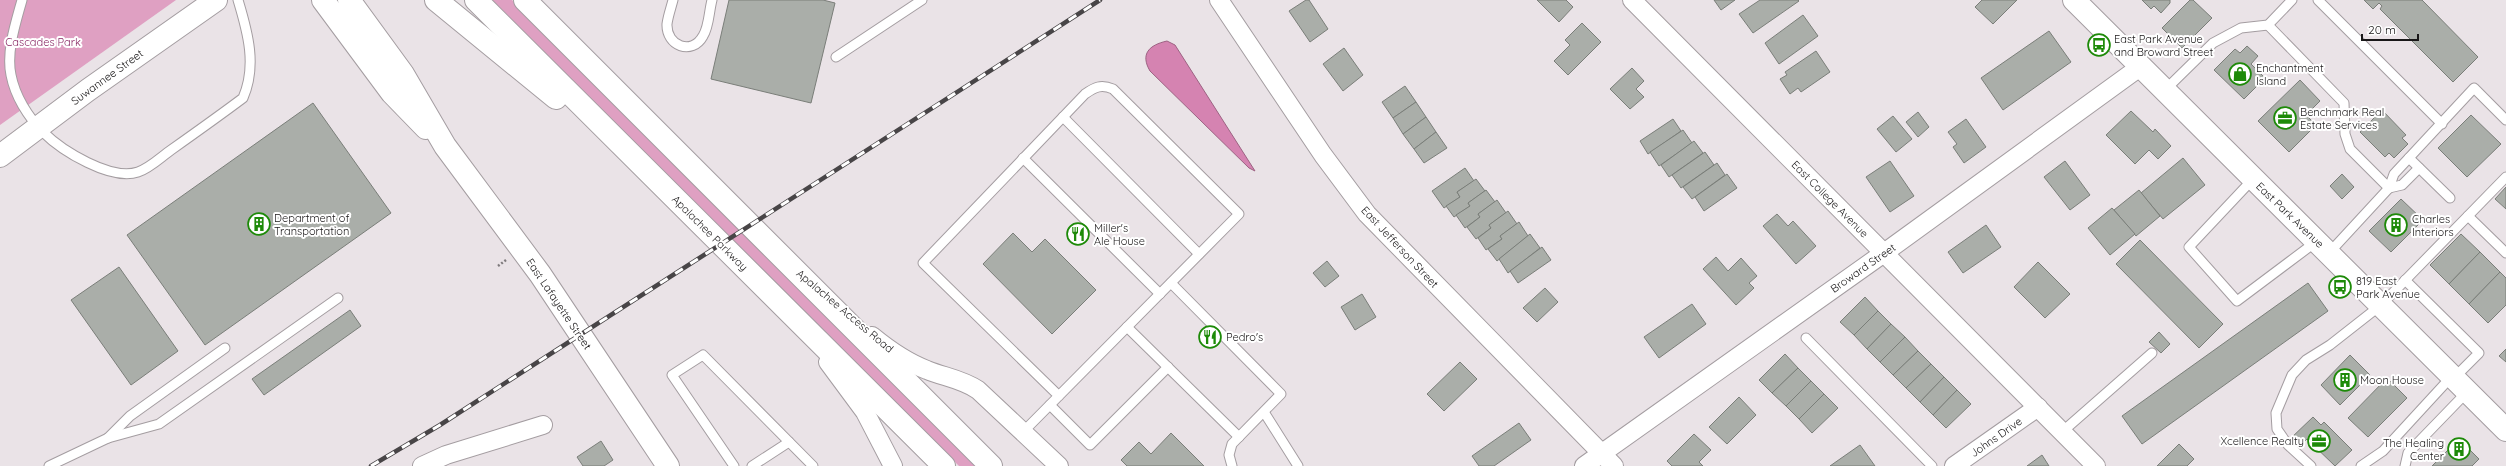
<svg xmlns="http://www.w3.org/2000/svg" width="2506" height="466" font-family="Quicksand,sans-serif">
<rect width="100%" height="100%" fill="#eae3e7"/>
<g fill="#dfa0c2">
<polygon points="0,0 176,0 0,125"/>
<polygon points="492,0 512,0 977,466 959,466"/>
</g>
<path fill="#d583b1" stroke="#9d6383" d="M1167 41 1175 45 1255 171 1249 168 1150 71C1140 54 1149 45 1167 41Z"/>
<g fill="#aaaea9" stroke="#7a7e79">
<polygon points="729,0 823,0 835,3 811,103 711,79"/>
<polygon points="1306,0 1309,0 1328,29 1310,42 1289,11"/>
<polygon points="1537,0 1566,0 1573,7 1559,22"/>
<polygon points="1714,0 1735,0 1721,10"/>
<polygon points="1760,0 1798,0 1799,1 1753,33 1739,14"/>
<polygon points="1982,0 2017,0 1993,24 1975,7"/>
<polygon points="2142,0 2170,0 2170,3 2161,13 2154,6 2151,9"/>
<polygon points="2190,0 2193,0 2212,18 2182,48 2162,28"/>
<polygon points="2364,0 2422,0 2478,57 2453,82 2380,9 2382,6 2379,3 2373,9"/>
<polygon points="1803,15 1818,36 1779,64 1765,43"/>
<polygon points="1582,23 1601,42 1568,75 1554,61 1570,45 1565,40"/>
<polygon points="2049,31 2071,62 2003,110 1981,78"/>
<polygon points="2247,46 2258,56 2251,64 2265,78 2244,99 2214,70 2235,49 2240,53"/>
<polygon points="1344,48 1363,75 1343,91 1323,64"/>
<polygon points="1816,51 1830,72 1801,92 1798,88 1790,94 1780,79 1787,75 1785,72"/>
<polygon points="1632,68 1644,81 1636,89 1644,97 1630,109 1610,89"/>
<polygon points="2300,80 2320,101 2306,115 2316,125 2289,152 2258,121"/>
<polygon points="1405,86 1416,102 1393,118 1382,102"/>
<polygon points="1416,102 1426,117 1403,134 1393,118"/>
<polygon points="313,103 391,213 205,345 127,235"/>
<polygon points="2382,110 2406,135 2402,138 2408,144 2394,158 2389,153 2385,157 2360,132"/>
<polygon points="2131,111 2153,132 2155,129 2171,146 2158,159 2149,150 2135,164 2106,135"/>
<polygon points="1918,112 1929,127 1918,137 1906,122"/>
<polygon points="2471,115 2501,144 2467,177 2438,148"/>
<polygon points="1893,116 1912,139 1896,152 1877,129"/>
<polygon points="1426,117 1436,132 1414,149 1403,134"/>
<polygon points="1673,119 1681,131 1648,154 1640,141"/>
<polygon points="1966,119 1986,147 1964,163 1953,147 1957,144 1948,132"/>
<polygon points="1683,130 1692,143 1659,166 1650,152"/>
<polygon points="1436,132 1447,148 1424,163 1414,149"/>
<polygon points="1694,141 1703,153 1669,177 1661,165"/>
<polygon points="1705,152 1714,165 1681,188 1672,175"/>
<polygon points="2183,158 2205,185 2163,219 2141,193"/>
<polygon points="1890,161 1914,196 1890,212 1866,177"/>
<polygon points="2065,161 2090,195 2070,210 2044,177"/>
<polygon points="1717,163 1725,175 1692,199 1683,187"/>
<polygon points="1465,168 1474,181 1457,192 1460,197 1444,208 1432,191"/>
<polygon points="1727,174 1737,188 1704,211 1695,197"/>
<polygon points="2342,174 2354,187 2342,199 2330,186"/>
<polygon points="1476,179 1485,191 1468,203 1470,206 1454,217 1446,206 1460,197 1457,192"/>
<polygon points="2506,187 2506,209 2495,199"/>
<polygon points="1486,190 1495,202 1478,214 1480,217 1465,228 1456,215 1470,206 1468,203"/>
<polygon points="2139,190 2160,216 2136,236 2114,210"/>
<polygon points="2401,199 2423,220 2391,252 2369,231"/>
<polygon points="1497,200 1506,213 1489,225 1491,228 1476,239 1467,227 1480,217 1478,214"/>
<polygon points="2112,208 2135,234 2110,255 2088,228"/>
<polygon points="1508,211 1517,224 1500,236 1502,239 1486,250 1478,238 1491,228 1489,225"/>
<polygon points="1777,214 1788,226 1793,221 1816,246 1796,264 1763,226"/>
<polygon points="1519,222 1528,236 1497,261 1488,249 1502,239 1500,236"/>
<polygon points="1986,225 2001,247 1963,273 1948,252"/>
<polygon points="1013,233 1032,252 1045,239 1096,290 1052,334 983,264"/>
<polygon points="1530,234 1540,248 1508,273 1499,259"/>
<polygon points="2461,234 2480,252 2449,284 2430,265"/>
<polygon points="2140,240 2223,324 2199,348 2116,264"/>
<polygon points="1542,247 1551,260 1518,283 1510,271"/>
<polygon points="2480,252 2500,272 2469,304 2449,284"/>
<polygon points="1716,257 1728,271 1741,258 1757,276 1749,283 1754,288 1736,305 1703,269"/>
<polygon points="1327,261 1339,276 1325,287 1313,273"/>
<polygon points="2038,262 2070,294 2045,318 2014,287"/>
<polygon points="119,267 178,351 131,385 71,300"/>
<polygon points="2500,272 2506,278 2506,305 2488,323 2469,304"/>
<polygon points="2308,283 2328,311 2142,444 2122,416"/>
<polygon points="1545,288 1558,302 1537,322 1523,308"/>
<polygon points="1362,294 1376,317 1355,330 1341,307"/>
<polygon points="1865,297 1878,311 1854,335 1840,322"/>
<polygon points="1692,304 1706,324 1659,358 1644,337"/>
<polygon points="350,310 361,326 264,395 252,379"/>
<polygon points="1878,311 1891,324 1867,349 1854,335"/>
<polygon points="1891,324 1905,337 1880,362 1867,349"/>
<polygon points="2159,332 2170,344 2161,353 2149,342"/>
<polygon points="1905,337 1918,351 1893,375 1880,362"/>
<polygon points="2506,349 2506,362 2499,356"/>
<polygon points="1918,351 1931,364 1906,388 1893,375"/>
<polygon points="1785,354 1798,368 1772,393 1759,380"/>
<polygon points="2350,355 2370,375 2340,405 2321,385"/>
<polygon points="1460,362 1477,379 1444,411 1427,394"/>
<polygon points="1931,364 1944,377 1920,402 1906,388"/>
<polygon points="1798,368 1811,381 1786,406 1772,393"/>
<polygon points="1944,377 1957,390 1933,415 1920,402"/>
<polygon points="2387,378 2407,398 2368,437 2348,418"/>
<polygon points="1811,381 1824,394 1799,419 1786,406"/>
<polygon points="1957,390 1971,404 1946,428 1933,415"/>
<polygon points="1824,394 1838,408 1812,433 1799,419"/>
<polygon points="1739,397 1756,415 1727,444 1709,427"/>
<polygon points="2313,417 2321,425 2324,422 2352,450 2335,466 2307,439 2299,447 2290,439"/>
<polygon points="1519,423 1531,440 1494,466 1479,466 1472,456"/>
<polygon points="1171,433 1204,466 1127,466 1121,460 1139,442 1151,454"/>
<polygon points="1694,434 1711,450 1699,462 1703,466 1672,466 1667,461"/>
<polygon points="2459,439 2479,459 2472,466 2432,466"/>
<polygon points="601,441 613,460 604,466 583,466 577,457"/>
<polygon points="2179,444 2194,459 2187,466 2157,466"/>
<polygon points="1860,445 1875,466 1830,466"/>
<polygon points="2042,455 2049,466 2027,466"/>
</g>
<g fill="none" stroke-linecap="round" stroke-linejoin="round">
<g stroke="#a49da1" stroke-width="11">
<g id="lane">
<path d="M22 0C16 22 6 51 11 75 15 96 28 117 43 132 62 151 111 181 138 172 150 168 161 157 171 150 195 133 219 116 243 98 257 66 248 33 238 0"/>
<path d="M673 0C671 8 668 16 667 24 666 46 692 56 703 36 709 27 709 11 712 0"/>
<polyline points="2318,0 2442,124"/>
<polyline points="2268,25 2344,103 2345,134 2350,149 2389,188"/>
<polyline points="836,57 922,0"/>
<polyline points="2164,91 2213,43 2241,28 2268,25 2292,0"/>
<polyline points="1063,117 1199,254"/>
<polyline points="1023,158 1160,294"/>
<polyline points="2409,158 2450,198"/>
<polyline points="2253,179 2189,247 2237,301 2317,241"/>
<polyline points="2389,188 2402,185 2419,168"/>
<polyline points="2468,216 2506,253"/>
<polyline points="2329,253 2389,188 2394,174 2474,88 2506,120"/>
<polyline points="2405,280 2479,353 2454,378"/>
<polyline points="1171,283 1281,394 1232,444 1229,455 1232,466"/>
<polyline points="1127,327 1239,437"/>
<polyline points="1806,338 1932,466"/>
<polyline points="1050,405 1090,445 1168,367"/>
<polyline points="1264,412 1298,466"/>
<path d="M1023 432 1239 214 1113 89C1101 84 1095 87 1085 94L923 263 1059 396"/>
<polyline points="2062,432 2152,353"/>
<polyline points="108,438 130,416 225,348"/>
<polyline points="49,466 108,438 159,424 338,298"/>
<polyline points="734,466 672,375 703,355 813,466"/>
<polyline points="752,466 789,442"/>
<polyline points="2311,466 2288,445 2277,429 2276,413 2292,375 2306,360 2330,345 2381,305 2506,177"/>
<polyline points="2361,466 2383,451 2452,376"/>
<polyline points="2405,466 2408,453 2467,392"/>
</g>
</g>
<g stroke="#a49da1" stroke-width="20">
<g id="street">
<polyline points="1219,0 1323,155 1367,214 1614,466"/>
<polyline points="1632,0 2096,466"/>
<path d="M872 336C889 350 906 362 927 370 944 377 962 379 978 390L1059 466"/>
<polyline points="828,362 865,412 893,466"/>
<polyline points="422,466 446,455 543,425"/>
<polyline points="1584,466 1884,253 2140,67"/>
<polyline points="1954,466 2038,407"/>
</g>
</g>
<g stroke="#a49da1" stroke-width="24">
<g id="secondary">
<polyline points="323,0 392,93 426,128"/>
<polyline points="349,0 403,74 445,146 540,274 668,466"/>
<polyline points="2074,0 2506,430"/>
<polyline points="0,156 88,90 216,0"/>
</g>
</g>
<g stroke="#a49da1" stroke-width="24">
<g id="primary">
<polyline points="436,0 556,98"/>
<polyline points="476,0 944,466"/>
<polyline points="525,0 991,466"/>
</g>
</g>
<polyline stroke="#7f7b7d" stroke-width="2.5" stroke-dasharray="2 2" stroke-linecap="butt" points="498,266 506,260"/>
<use href="#lane" stroke="#fff" stroke-width="9"/>
<use href="#street" stroke="#fff" stroke-width="18"/>
<use href="#secondary" stroke="#fff" stroke-width="22"/>
<use href="#primary" stroke="#fff" stroke-width="22"/>
<g stroke="#484547" stroke-width="4.5">
<polyline id="rail" points="371,466 440,425 1100,0"/>
</g>
<use href="#rail" stroke="#fff" stroke-width="3" stroke-dasharray="9" stroke-linecap="butt"/>
</g>
<defs>
<g id="bus-ring" transform="scale(1.15)"><circle r="9.5" fill="#fff" stroke="#1d8a08" stroke-width="1.5"/><path d="M-5-6H5V4H4V6H2V4H-2V6H-4V4H-5ZM-3.5-4V0h7V-4ZM-3.5 1.2v1.5H-2V1.2ZM2 1.2v1.5H3.5V1.2Z" fill="#1d8a08"/></g>
<g id="shop-ring" transform="scale(1.15)"><circle r="9.5" fill="#fff" stroke="#1d8a08" stroke-width="1.5"/><path d="M-5-2.5h2.3a2.7 3.5 0 0 1 5.4 0H5L5.5 6h-11ZM-1.5-2.5h3a1.5 2.3 0 0 0-3 0Z" fill="#1d8a08"/></g>
<g id="office-ring" transform="scale(1.15)"><circle r="9.5" fill="#fff" stroke="#1d8a08" stroke-width="1.5"/><path d="M-6-3h4V-5.5h4V-3h4V5H-6ZM-1-4.5V-3h2v-1.5ZM-6 0V1H6V0Z" fill="#1d8a08"/></g>
<g id="building-ring" transform="scale(1.15)"><circle r="9.5" fill="#fff" stroke="#1d8a08" stroke-width="1.5"/><path d="M-4-6H4V6H1V3H-1V6H-4ZM-2.5-4.3h1.7v1.8h-1.7ZM.8-4.3h1.7v1.8H.8ZM-2.5-1h1.7V.8h-1.7ZM.8-1h1.7V.8H.8Z" fill="#1d8a08"/></g>
<g id="restaurant-ring" transform="scale(1.15)"><circle r="9.5" fill="#fff" stroke="#1d8a08" stroke-width="1.5"/><path d="M-5-6h1v4h1v-4h1v4h1v-4h1v5L-1.5 .5V6h-2V.5L-5-1ZM5-6V6H3V1.5H1.5Q1.5-4 5-6Z" fill="#1d8a08"/></g>
</defs>
<g fill-rule="evenodd">
<use href="#bus-ring" x="2099" y="45"/>
<use href="#shop-ring" x="2240" y="74"/>
<use href="#office-ring" x="2285" y="118"/>
<use href="#building-ring" x="259" y="224"/>
<use href="#building-ring" x="2396" y="225"/>
<use href="#restaurant-ring" x="1078" y="234"/>
<use href="#bus-ring" x="2340" y="287"/>
<use href="#restaurant-ring" x="1210" y="337"/>
<use href="#building-ring" x="2345" y="380"/>
<use href="#office-ring" x="2319" y="441"/>
<use href="#building-ring" x="2459" y="449"/>
</g>
<g text-anchor="middle" stroke-width="4" stroke-linejoin="round" paint-order="stroke">
<g font-size="11" fill="#191718" stroke="#fff" text-anchor="start">
<text x="2114" y="43">East Park Avenue<tspan x="2114" dy="13">and Broward Street</tspan></text>
<text x="2256" y="72">Enchantment<tspan x="2256" dy="13">Island</tspan></text>
<text x="2300" y="116">Benchmark Real<tspan x="2300" dy="13">Estate Services</tspan></text>
<text x="274" y="222">Department of<tspan x="274" dy="13">Transportation</tspan></text>
<text x="2412" y="223">Charles<tspan x="2412" dy="13">Interiors</tspan></text>
<text x="1094" y="232">Miller's<tspan x="1094" dy="13">Ale House</tspan></text>
<text x="2356" y="285">819 East<tspan x="2356" dy="13">Park Avenue</tspan></text>
<text x="1226" y="341">Pedro's</text>
<text x="2360" y="384">Moon House</text>
<text x="2304" y="445" text-anchor="end">Xcellence Realty</text>
<text x="2444" y="447" text-anchor="end">The Healing<tspan x="2444" dy="13">Center</tspan></text>
</g>
<g font-size="11" fill="#8a2a66" stroke="#fff">
<text x="43" y="46">Cascades Park</text>
</g>
<g font-size="11" fill="#191718" stroke="#fff">
<text transform="translate(107 77) rotate(-36)" y="4">Suwannee Street</text>
<text transform="translate(1830 199) rotate(45)" y="4">East College Avenue</text>
<text transform="translate(2290 215) rotate(44)" y="4">East Park Avenue</text>
<text transform="translate(710 233) rotate(45)" y="4">Apalachee Parkway</text>
<text transform="translate(1400 247) rotate(47)" y="4">East Jefferson Street</text>
<text transform="translate(1863 268) rotate(-35)" y="4">Broward Street</text>
<text transform="translate(559 304) rotate(56)" y="4">East Lafayette Street</text>
<text transform="translate(845 311) rotate(40)" y="4">Apalachee Access Road</text>
<text transform="translate(1996 437) rotate(-35)" y="4">Johns Drive</text>
</g>
</g>
<path d="M2362 34v6h56v-6" fill="none" stroke="#191718" stroke-width="2"/>
<text x="2368" y="34" font-size="12" fill="#191718" stroke="#ffffff" stroke-width="3" paint-order="stroke">20 m</text>
</svg>
